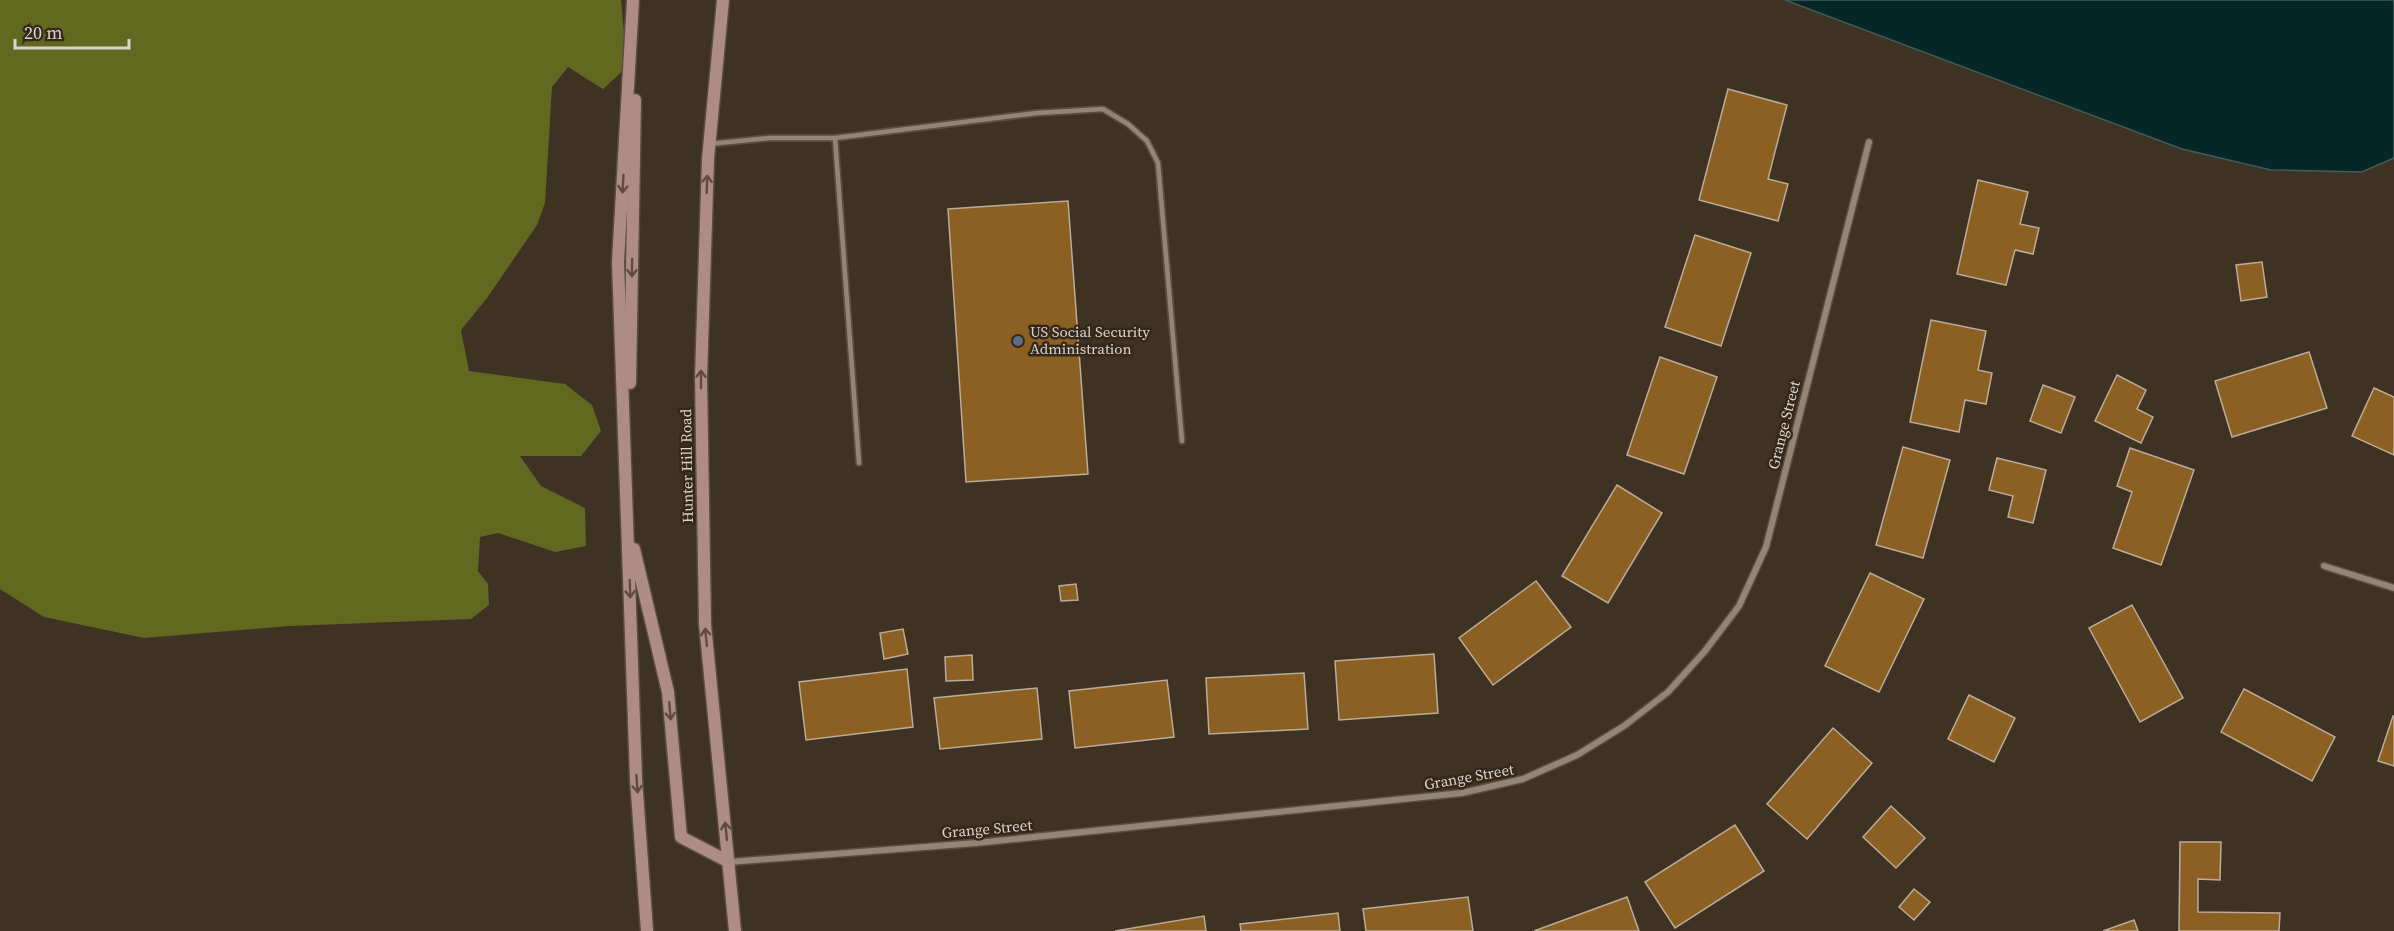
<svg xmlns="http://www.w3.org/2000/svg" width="2394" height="931" font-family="'Source Serif 4',serif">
<rect width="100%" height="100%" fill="#3e3223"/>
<polygon fill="#616820" points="0,0 621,0 627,67 603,89 568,67 552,87 545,203 537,225 487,298 461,330 469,371 565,384 592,405 601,431 581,456 520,456 541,486 585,508 586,546 555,552 498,533 480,537 478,571 488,584 489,605 471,619 290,626 144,638 44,617 0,589"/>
<polygon fill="#052728" stroke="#455b59" stroke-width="1.5" points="1785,0 2394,0 2394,158 2362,172 2271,170 2182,149"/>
<g fill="#8c5f22" stroke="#bbac9a" stroke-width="1.5">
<polygon points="1728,89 1787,105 1768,179 1788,184 1778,221 1699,200"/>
<polygon points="1978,180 2028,192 2020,224 2039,228 2033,254 2015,250 2006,285 1957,274"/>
<polygon points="1068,201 1088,474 966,482 948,209"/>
<polygon points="1695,235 1751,253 1721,346 1665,327"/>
<polygon points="2262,262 2267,297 2241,301 2236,265"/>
<polygon points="1931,320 1986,331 1978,370 1992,373 1986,404 1965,400 1959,432 1910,422"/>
<polygon points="2309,352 2327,408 2232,437 2215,381"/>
<polygon points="1660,357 1717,377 1684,474 1627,455"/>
<polygon points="2117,375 2146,390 2137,409 2153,417 2141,443 2095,421"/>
<polygon points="2043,385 2075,397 2061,433 2030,421"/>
<polygon points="2374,388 2394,397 2394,455 2352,436"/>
<polygon points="1903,447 1950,460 1923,558 1876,545"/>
<polygon points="2130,448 2194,470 2161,565 2113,548 2132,492 2117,486"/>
<polygon points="1997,458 2046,470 2033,523 2008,517 2013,496 1989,490"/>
<polygon points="1617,485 1662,513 1608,603 1562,576"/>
<polygon points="1870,573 1924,599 1879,692 1825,666"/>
<polygon points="1536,581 1571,627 1493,685 1459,638"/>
<polygon points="1076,584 1078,600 1061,601 1059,586"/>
<polygon points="2132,605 2183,698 2140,722 2089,628"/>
<polygon points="903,629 908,654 884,659 880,633"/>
<polygon points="1434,654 1438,713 1339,720 1335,661"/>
<polygon points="972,655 973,680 946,681 945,657"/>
<polygon points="907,669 913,727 806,740 799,682"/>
<polygon points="1304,673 1308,729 1209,734 1206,678"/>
<polygon points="1167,680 1174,737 1075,748 1069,691"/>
<polygon points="1037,688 1042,739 940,749 934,698"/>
<polygon points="2244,689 2335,737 2312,781 2221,732"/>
<polygon points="1969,695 2015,718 1994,762 1948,739"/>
<polygon points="2393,716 2394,716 2394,766 2378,761"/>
<polygon points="1833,728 1872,763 1807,839 1767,804"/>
<polygon points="1891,806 1925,838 1896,868 1863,837"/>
<polygon points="1735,825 1764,871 1675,928 1645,882"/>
<polygon points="2180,842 2221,842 2220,880 2198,879 2198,912 2280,913 2279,931 2179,931"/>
<polygon points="1914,889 1930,902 1914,920 1899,907"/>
<polygon points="1468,897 1473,931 1366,931 1363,909"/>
<polygon points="1627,897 1639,931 1534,931"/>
<polygon points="1338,913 1340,931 1241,931 1240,924"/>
<polygon points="1204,916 1206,931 1115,931"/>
<polygon points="2134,920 2138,931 2103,931"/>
</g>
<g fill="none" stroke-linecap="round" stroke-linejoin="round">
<g stroke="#584d41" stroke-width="8">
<g id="lane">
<polyline points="835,138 859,463"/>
<polyline points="709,144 769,138 835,138 1037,113 1103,109 1128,124 1147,141 1158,163 1182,441"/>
</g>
</g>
<g stroke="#584d41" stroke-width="9">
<g id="street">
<polyline points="2324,566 2394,588"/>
<polyline points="729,862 976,843 1462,793 1523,779 1577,755 1624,726 1668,692 1705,651 1739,606 1766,547 1869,142"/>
</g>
</g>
<g stroke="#584d41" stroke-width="15">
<g id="secondary">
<polyline points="633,0 618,262 636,779 647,931"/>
<polyline points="723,0 708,159 701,377 705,624 735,931"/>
<polyline points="630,383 635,100"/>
<polyline points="634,549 668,692 681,837 729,862"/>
</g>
</g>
<use href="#lane" stroke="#938474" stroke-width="4.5"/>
<use href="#street" stroke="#938474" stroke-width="6"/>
<use href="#secondary" stroke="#ae8c84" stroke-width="12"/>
</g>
<defs><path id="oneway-shaft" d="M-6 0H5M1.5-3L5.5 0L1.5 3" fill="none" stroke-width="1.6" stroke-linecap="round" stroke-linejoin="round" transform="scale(1.5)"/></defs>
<g stroke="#5f4b3f">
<use href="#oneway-shaft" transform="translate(623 184) rotate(93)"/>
<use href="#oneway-shaft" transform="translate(707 184) rotate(-88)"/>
<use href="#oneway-shaft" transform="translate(632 268) rotate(91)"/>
<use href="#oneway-shaft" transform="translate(701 379) rotate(-90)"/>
<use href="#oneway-shaft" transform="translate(630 589) rotate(88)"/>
<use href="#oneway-shaft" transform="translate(706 637) rotate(-96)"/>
<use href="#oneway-shaft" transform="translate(670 711) rotate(85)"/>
<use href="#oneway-shaft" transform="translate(637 784) rotate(86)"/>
<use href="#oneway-shaft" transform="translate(726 831) rotate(-96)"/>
</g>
<circle fill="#5c6f8a" stroke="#34281a" stroke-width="2" cx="1018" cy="341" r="6"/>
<g text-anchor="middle" stroke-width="5" stroke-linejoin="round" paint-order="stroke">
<g font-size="15" fill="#dbd3cb" stroke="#34281a" text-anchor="start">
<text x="1030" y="337">US Social Security<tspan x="1030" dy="17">Administration</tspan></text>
</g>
<g font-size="15" fill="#dbd3cb" stroke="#34281a">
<text transform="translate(1784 425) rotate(-76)" y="5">Grange Street</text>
<text transform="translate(687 466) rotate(-91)" y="5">Hunter Hill Road</text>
<text transform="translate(1469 777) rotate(-10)" y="5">Grange Street</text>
<text transform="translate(987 829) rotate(-5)" y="5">Grange Street</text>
</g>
</g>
<path d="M15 39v9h114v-9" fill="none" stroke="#dbd3cb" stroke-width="3"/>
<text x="24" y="39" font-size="18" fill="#dbd3cb" stroke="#34281a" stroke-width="4.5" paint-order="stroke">20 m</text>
</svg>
